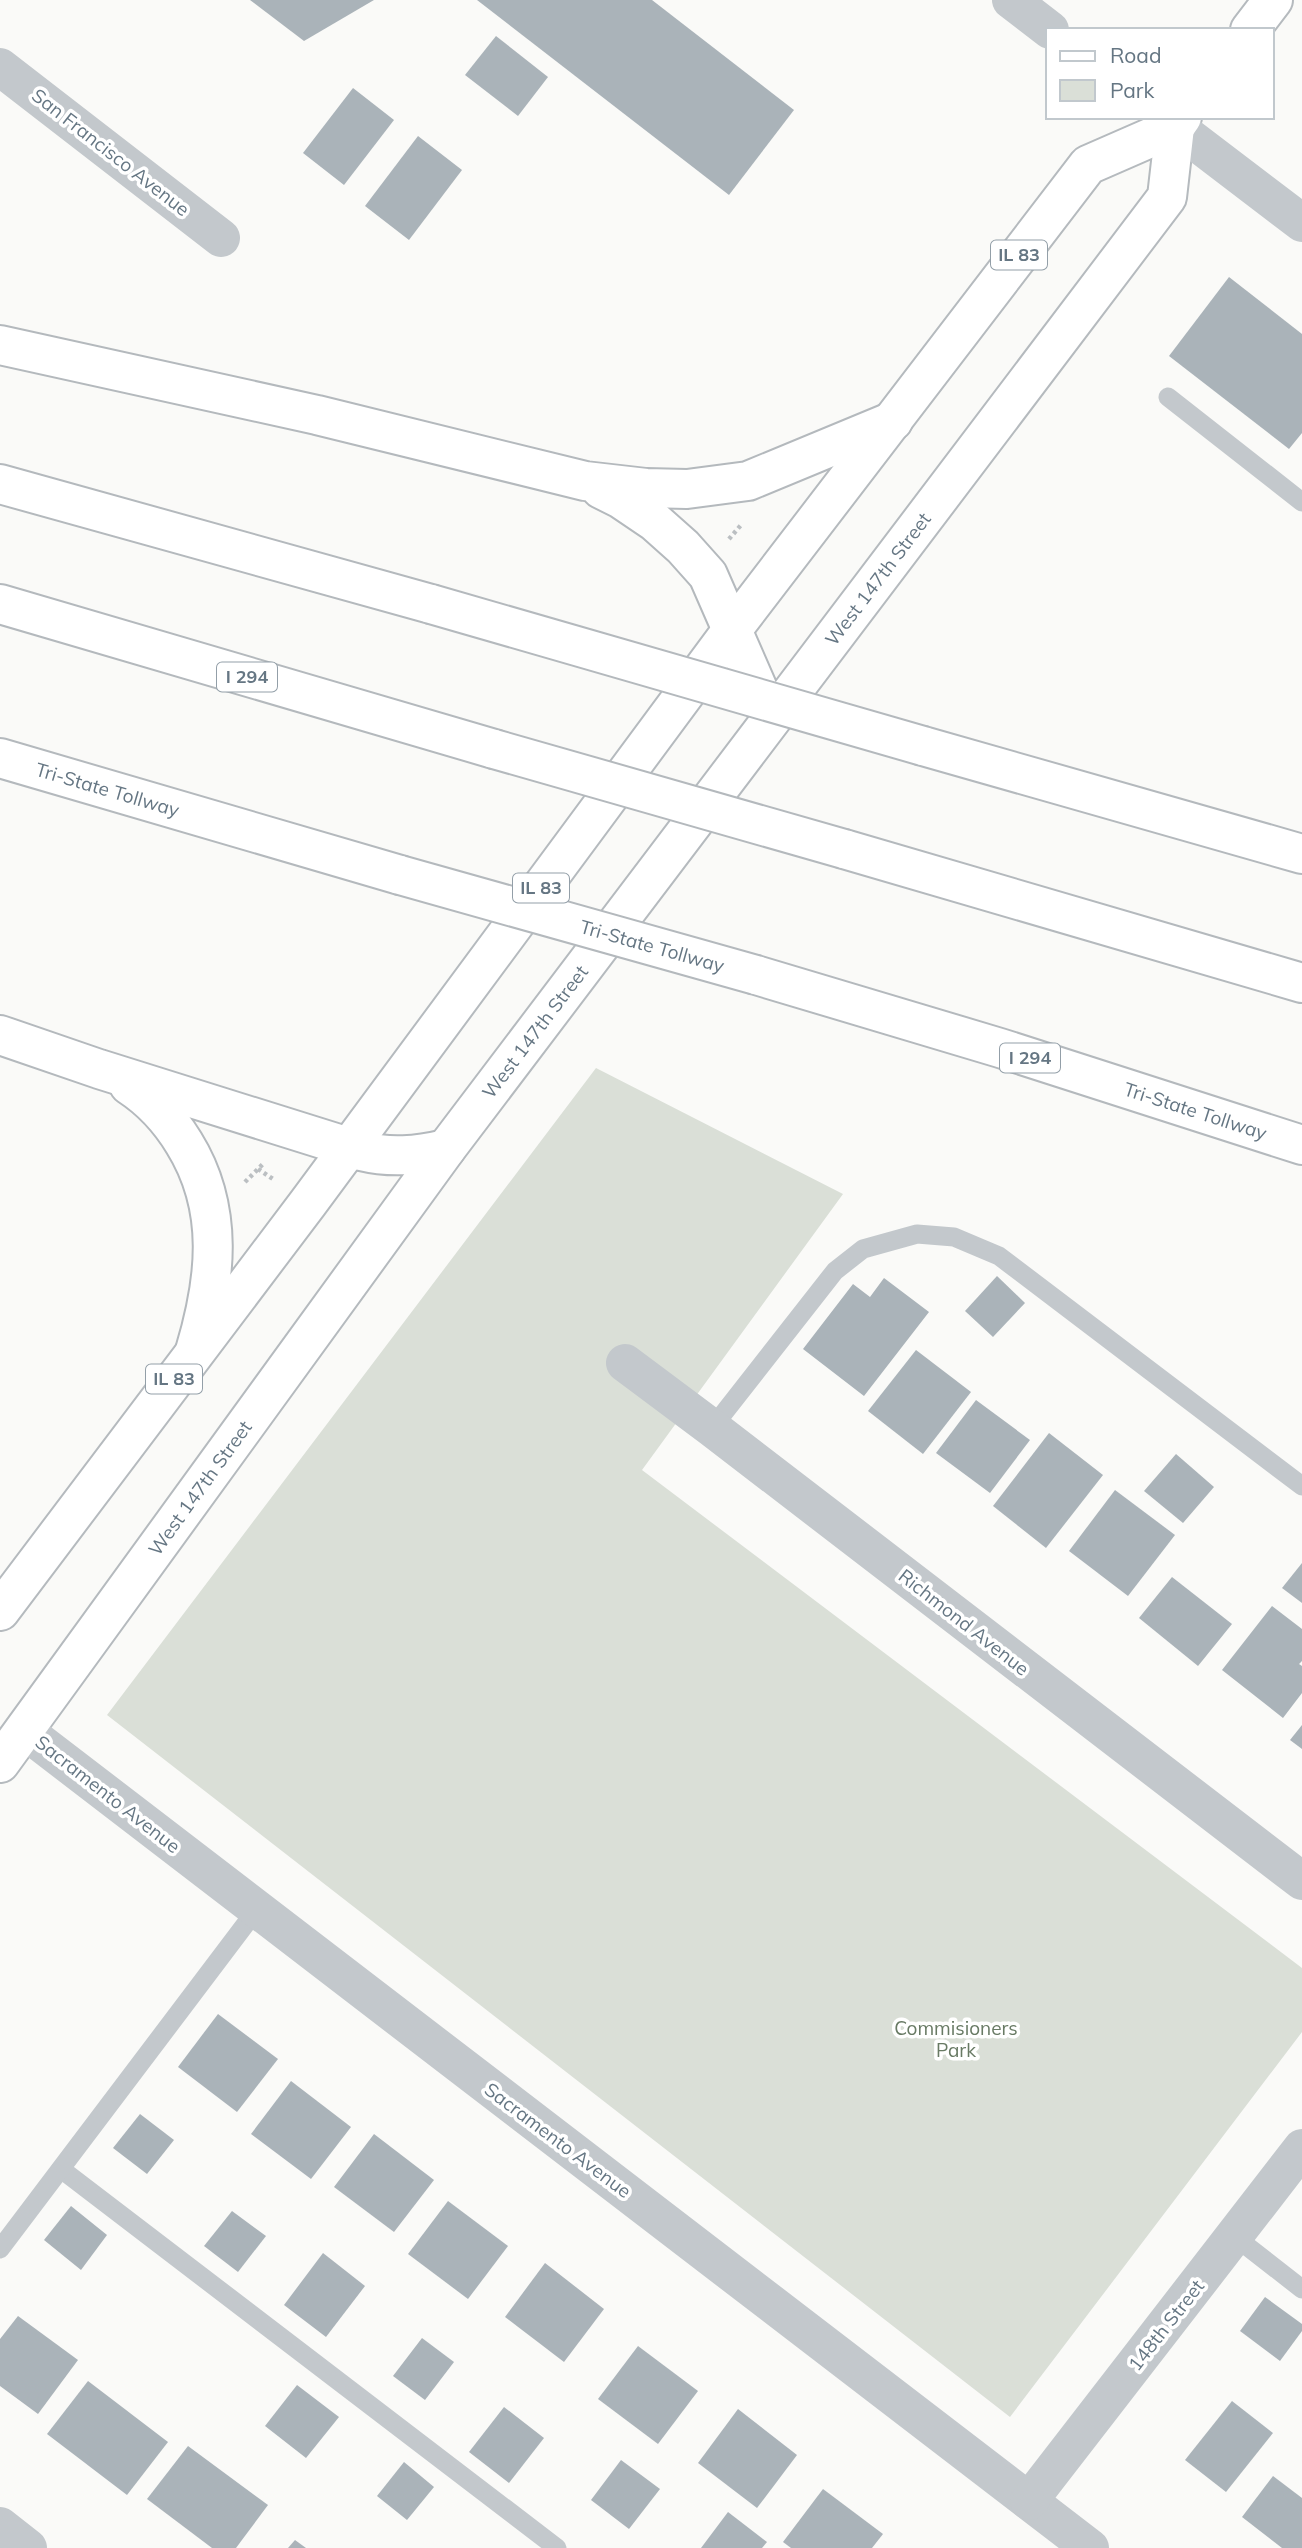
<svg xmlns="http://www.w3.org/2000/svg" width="1302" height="2548" font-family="Mulish,sans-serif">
<rect width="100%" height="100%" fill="#fafaf8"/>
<polygon fill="#dadfd7" points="596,1068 843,1194 642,1470 1302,1968 1302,2032 1010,2417 107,1715"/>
<g fill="#aab3b9">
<polygon points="250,0 374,0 304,41"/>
<polygon points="477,0 652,0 794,110 729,195"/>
<polygon points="496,36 548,77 518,116 465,75"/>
<polygon points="353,88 394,120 344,185 303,153"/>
<polygon points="418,136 462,170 409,240 365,206"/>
<polygon points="1229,277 1302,334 1302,433 1289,449 1169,356"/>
<polygon points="997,1276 1025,1303 993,1337 965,1311"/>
<polygon points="884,1278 929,1312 864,1396 803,1349 853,1284 870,1297"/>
<polygon points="916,1350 971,1392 923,1454 868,1411"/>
<polygon points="976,1400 1030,1440 990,1493 936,1453"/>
<polygon points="1049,1433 1103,1475 1046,1548 993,1506"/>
<polygon points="1176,1454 1214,1487 1183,1523 1144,1491"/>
<polygon points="1115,1490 1175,1535 1128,1596 1069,1551"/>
<polygon points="1302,1563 1302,1603 1282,1588"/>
<polygon points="1172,1577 1232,1624 1198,1666 1139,1618"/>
<polygon points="1272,1606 1302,1629 1302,1661 1299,1664 1302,1666 1302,1693 1283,1718 1222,1670"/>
<polygon points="1302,1725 1302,1749 1290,1740"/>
<polygon points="218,2014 278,2059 237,2112 178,2067"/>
<polygon points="291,2081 351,2127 311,2179 251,2134"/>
<polygon points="140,2114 174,2140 147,2174 113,2148"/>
<polygon points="374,2134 434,2180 394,2232 334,2187"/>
<polygon points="448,2201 508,2246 468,2299 408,2254"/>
<polygon points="71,2206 107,2235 81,2270 44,2240"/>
<polygon points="232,2211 266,2236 238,2272 204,2246"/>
<polygon points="323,2253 365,2286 326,2337 284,2305"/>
<polygon points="545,2263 604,2309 564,2362 505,2317"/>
<polygon points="1265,2297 1302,2324 1302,2331 1280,2361 1240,2331"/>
<polygon points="18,2316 78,2360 38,2414 0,2386 0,2339"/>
<polygon points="422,2338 454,2362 425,2400 393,2376"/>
<polygon points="638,2346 698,2391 658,2444 598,2399"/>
<polygon points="88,2381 168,2442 127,2495 47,2434"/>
<polygon points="297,2385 339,2417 306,2458 265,2426"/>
<polygon points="1232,2401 1273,2433 1226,2492 1185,2460"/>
<polygon points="504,2407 544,2438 509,2483 469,2452"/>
<polygon points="738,2409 797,2455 757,2508 698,2463"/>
<polygon points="188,2446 268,2505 236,2548 212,2548 147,2499"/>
<polygon points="621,2460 660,2489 629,2529 591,2500"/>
<polygon points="404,2462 434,2487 407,2520 377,2496"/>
<polygon points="1273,2476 1302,2498 1302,2548 1282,2548 1242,2517"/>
<polygon points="823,2489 883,2534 872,2548 791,2548 783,2542"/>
<polygon points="728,2512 767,2542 762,2548 701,2548"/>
<polygon points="295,2540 306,2548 288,2548"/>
</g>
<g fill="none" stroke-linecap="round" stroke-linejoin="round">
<g stroke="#b5babe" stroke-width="42">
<g id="primary">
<polyline points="1250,30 1273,0"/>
<polyline points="0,1611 308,1203 732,630 1088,165 1175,127 1182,117"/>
<path id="s1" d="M0 1763 446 1149 1167 197 1175 127"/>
</g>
</g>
<g stroke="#b4b9bd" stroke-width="42">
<g id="motorway">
<polyline points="0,345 317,415 585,481 646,488 687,489 748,481 893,421"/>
<polyline points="0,484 431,604"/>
<polyline points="601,489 621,499 655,522 683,547 708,575 771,719"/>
<polyline points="0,604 494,749"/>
<polyline points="923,746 1302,854"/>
<path id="s2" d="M0 758 400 875"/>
<polyline points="844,849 1302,983"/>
<path id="s3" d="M756 975 1000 1048 1302 1145"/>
<path d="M0 1035 99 1069 361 1151C390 1158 416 1156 446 1149"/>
<path d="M129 1085C152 1100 170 1120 184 1143 225 1209 216 1281 195 1351"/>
</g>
</g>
<g stroke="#bbbfc2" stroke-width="4.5" stroke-dasharray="3.5 3.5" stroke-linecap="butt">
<polyline points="729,539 741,525"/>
<polyline points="258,1169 273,1179"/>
<polyline points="245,1182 264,1163"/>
</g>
<g stroke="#c3c8cc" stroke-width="19">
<polyline points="1168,397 1302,502"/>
<polyline points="712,1428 835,1271 863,1249 917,1234 954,1237 999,1256 1302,1486"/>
<polyline points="61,2169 557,2548"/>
<polyline points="1234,2236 1302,2289"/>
<polyline points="0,2249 257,1909"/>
</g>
<g stroke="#c3c8cc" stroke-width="38">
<polyline points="1011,0 1050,30"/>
<polyline points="0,67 221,238"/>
<polyline points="1163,117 1302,223"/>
<polyline points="625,1363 712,1428 1302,1881"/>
<polyline points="25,1731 1090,2548"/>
<polyline points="1029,2501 1302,2148"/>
<polyline points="0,2526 28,2548"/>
</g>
<use href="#primary" stroke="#fff" stroke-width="38"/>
<use href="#motorway" stroke="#fff" stroke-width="38"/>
<g stroke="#b4b9bd" stroke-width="42" stroke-linecap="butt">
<g id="motorway-bridge">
<polyline points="431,604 923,746"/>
<polyline points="494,749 844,849"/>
<path id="s4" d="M400 875 756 975"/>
</g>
</g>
<use href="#motorway-bridge" stroke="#fff" stroke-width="38"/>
</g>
<g text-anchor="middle" stroke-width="7" stroke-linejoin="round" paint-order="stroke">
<g fill="#fff" stroke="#939fa8" stroke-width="2">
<rect x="991" y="240.5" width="56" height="29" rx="5"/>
<rect x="217" y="662.5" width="60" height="29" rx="5"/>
<rect x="513" y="873.5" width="56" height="29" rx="5"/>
<rect x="1000" y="1043.5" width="60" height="29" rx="5"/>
<rect x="146" y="1364.5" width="56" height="29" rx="5"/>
</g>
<g font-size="18" font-weight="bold" fill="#657683">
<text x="1019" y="261">IL 83</text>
<text x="247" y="683">I 294</text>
<text x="541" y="894">IL 83</text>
<text x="1030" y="1064">I 294</text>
<text x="174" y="1385">IL 83</text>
</g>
<g font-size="19" fill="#657683" stroke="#fff">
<text transform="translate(111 152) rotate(38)" y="7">San Francisco Avenue</text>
<text dy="7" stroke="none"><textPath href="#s1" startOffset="1474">West 147th Street</textPath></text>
<text dy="7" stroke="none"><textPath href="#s2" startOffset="112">Tri-State Tollway</textPath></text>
<text dy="7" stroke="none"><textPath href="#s4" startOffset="262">Tri-State Tollway</textPath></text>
<text dy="7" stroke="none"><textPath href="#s1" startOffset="906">West 147th Street</textPath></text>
<text dy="7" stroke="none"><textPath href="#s3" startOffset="460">Tri-State Tollway</textPath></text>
<text dy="7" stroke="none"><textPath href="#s1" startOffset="340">West 147th Street</textPath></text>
<text transform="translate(964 1622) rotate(38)" y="7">Richmond Avenue</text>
<text transform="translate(108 1794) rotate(38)" y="7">Sacramento Avenue</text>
<text transform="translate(558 2140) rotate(37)" y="7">Sacramento Avenue</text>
<text transform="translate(1166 2325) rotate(-52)" y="7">148th Street</text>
</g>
<g font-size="19" fill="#687a64" stroke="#fff">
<text x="956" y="2035">Commisioners<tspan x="956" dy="22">Park</tspan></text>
</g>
</g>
<rect x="1046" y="28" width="228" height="91" fill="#ffffff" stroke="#c1c8cd" stroke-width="2"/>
<rect x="1060" y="51" width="35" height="10" fill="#ffffff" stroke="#c1c8cd" stroke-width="2"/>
<text x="1110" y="63" font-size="21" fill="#657683">Road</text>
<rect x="1060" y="80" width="35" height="21" fill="#dadfd7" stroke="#c1c8cd" stroke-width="2"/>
<text x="1110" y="98" font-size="21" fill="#657683">Park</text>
</svg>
